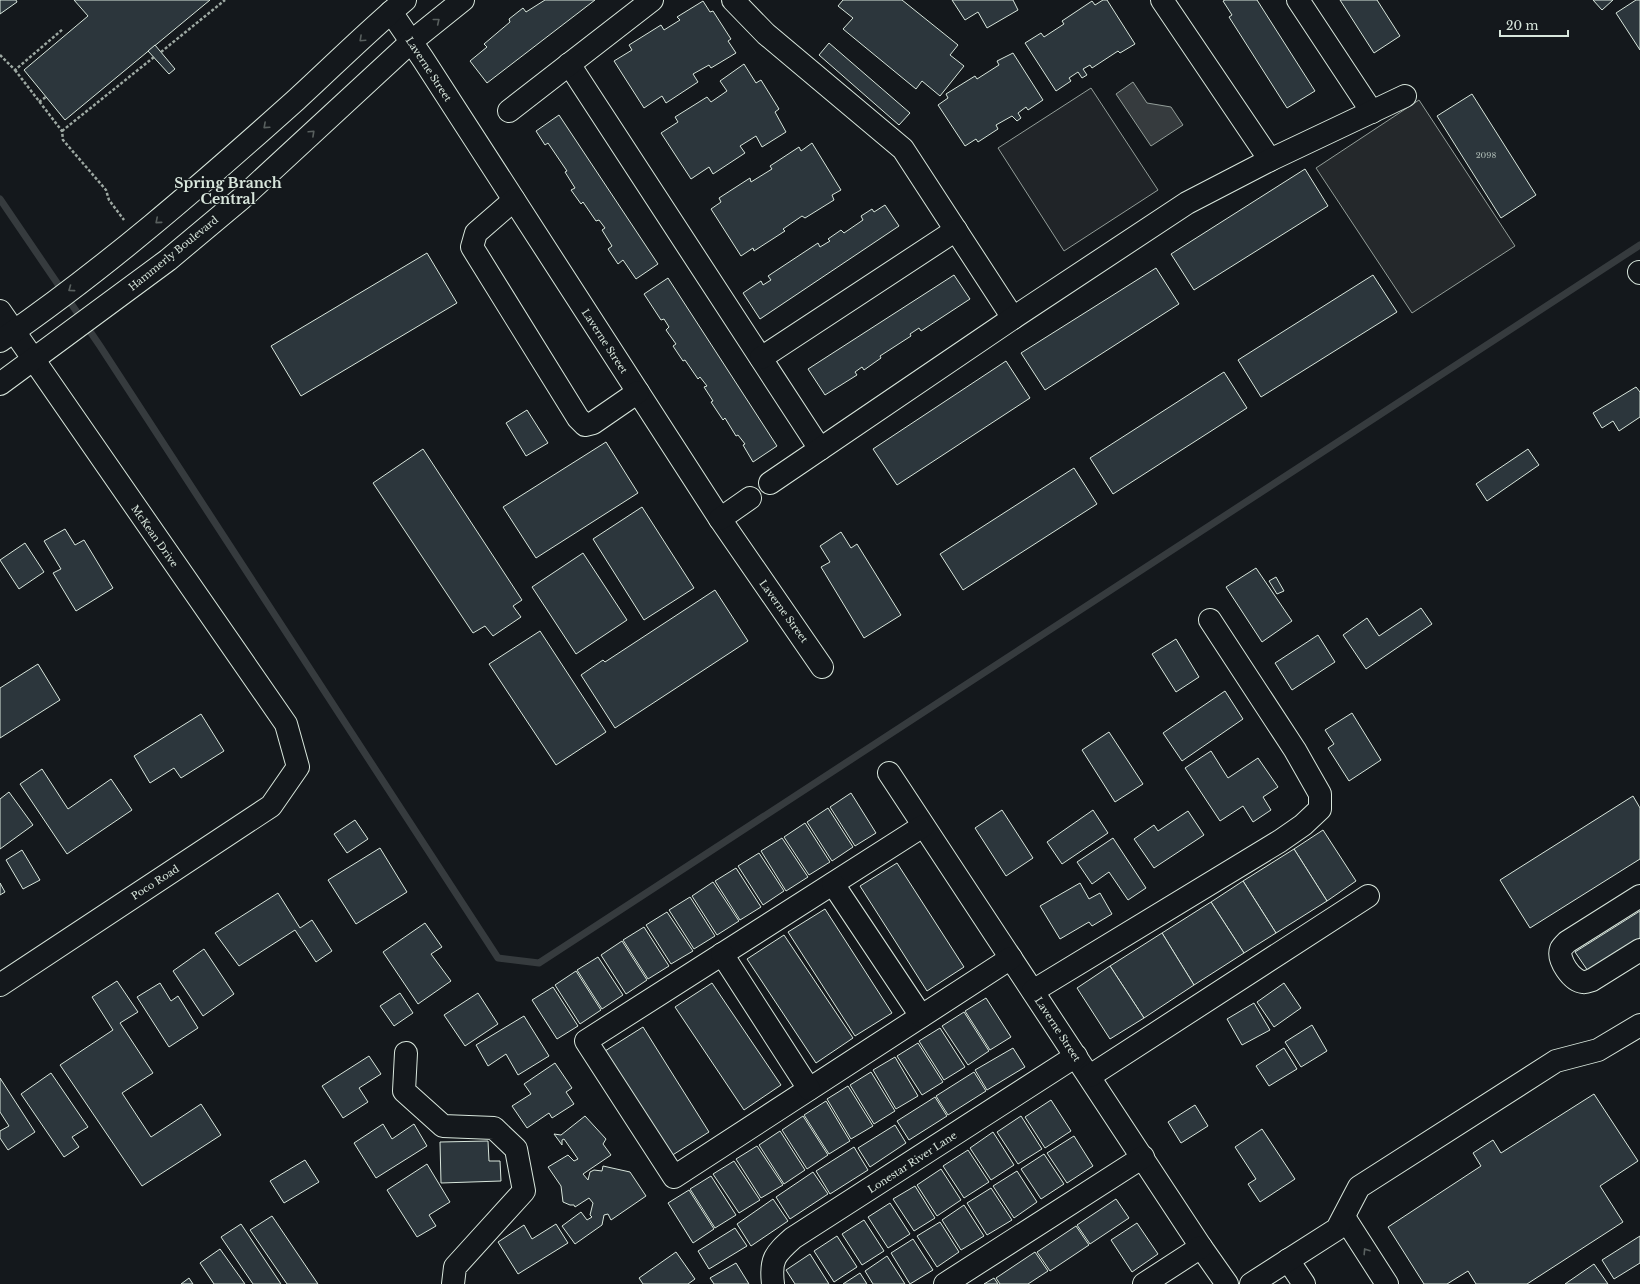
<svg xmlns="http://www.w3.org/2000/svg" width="1640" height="1284" font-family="'Libre Baskerville',serif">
<rect width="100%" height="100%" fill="#14181c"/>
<polygon fill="#202428" stroke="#939e99" points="1091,88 1158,190 1064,251 998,148"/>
<polygon fill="#24282b" stroke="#939e99" points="1419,100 1515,246 1412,313 1316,168"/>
<polygon fill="#363b3e" stroke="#939e99" points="1133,82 1147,103 1171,107 1183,125 1151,146 1116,94"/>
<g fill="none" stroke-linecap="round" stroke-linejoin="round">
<polyline stroke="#363b3e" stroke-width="7" points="0,199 100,346 498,958 539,963 1640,245"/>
</g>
<g fill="#2c363c" stroke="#d8e6dc">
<polygon points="0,0 16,0 17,2 0,14"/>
<polygon points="74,0 210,0 65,120 24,70 88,16"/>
<polygon points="545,0 595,0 487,83 470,61 487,47 484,44 510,22 509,19 523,8 526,12"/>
<polygon points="843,0 902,0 958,45 950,55 964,66 940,96 922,81 916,89 843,29 853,18 838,6"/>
<polygon points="952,0 1013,0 1018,10 987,28 978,12 965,20"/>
<polygon points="1103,0 1107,0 1135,44 1120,53 1118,51 1092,68 1090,65 1083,69 1087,75 1082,78 1078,72 1069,78 1071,81 1056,91 1025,43 1041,33 1044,37 1064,24 1062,21 1092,1 1095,5"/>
<polygon points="1225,0 1257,0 1315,91 1287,108 1229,17 1232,15 1223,1"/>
<polygon points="1340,0 1377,0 1400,36 1374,53"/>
<polygon points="1593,0 1613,0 1602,10"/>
<polygon points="1636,0 1640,0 1640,50 1616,13"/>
<polygon points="703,1 710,12 713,11 731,39 728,41 736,53 711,68 709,65 693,74 698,82 666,103 662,96 644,108 614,61 632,50 629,45 661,25 664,30 680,20 677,17"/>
<polygon points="829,43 910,113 899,125 819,55"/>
<polygon points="155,45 175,69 169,74 148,51"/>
<polygon points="1013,53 1043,100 1028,110 1026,107 1018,113 1021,118 1017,121 1012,116 996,125 998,129 978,142 976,139 965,146 938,105 948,98 946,94 975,76 977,79 999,65 997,61"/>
<polygon points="744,64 756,83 761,80 779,109 775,112 786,132 762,147 756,136 740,146 745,153 713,174 709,167 691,179 661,133 678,122 675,117 707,97 711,102 727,91 720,81"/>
<polygon points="1472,94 1536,195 1501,218 1437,116"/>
<polygon points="559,115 658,264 636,279 623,260 618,264 608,249 612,246 602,230 605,228 599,220 596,221 583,202 581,204 571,190 575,188 565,172 567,171 548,143 545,145 536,131"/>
<polygon points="812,143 841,190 832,195 834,200 805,218 802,216 783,229 785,231 754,251 753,248 741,256 711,209 721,202 719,198 750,178 751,182 772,169 770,166 799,147 801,151"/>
<polygon points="1305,169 1328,206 1194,290 1171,254"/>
<polygon points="885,205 899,226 760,319 743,293 761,281 763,285 771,280 768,276 818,243 820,247 830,241 828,239 841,230 844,233 863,220 861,216 872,209 874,212"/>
<polygon points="427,253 457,303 301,396 271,346"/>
<polygon points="1156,268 1179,304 1045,390 1021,353"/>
<polygon points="954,275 970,299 921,331 919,328 910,334 911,336 880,356 881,358 864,370 862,367 855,372 857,375 825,395 808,369"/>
<polygon points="1373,275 1397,312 1261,397 1238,360"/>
<polygon points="668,278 777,446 753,462 743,445 745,444 738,435 736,436 725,418 723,420 711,402 713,401 704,387 707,386 700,377 698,379 685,360 683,361 673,346 676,344 666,330 669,327 664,319 661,320 644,294"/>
<polygon points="1006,361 1030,398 897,485 873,449"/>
<polygon points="1224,372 1247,408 1113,494 1090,458"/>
<polygon points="1636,387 1640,392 1640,417 1619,431 1613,421 1602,428 1593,413"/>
<polygon points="527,410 548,443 526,456 506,423"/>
<polygon points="606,442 638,493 536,558 503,507"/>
<polygon points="423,449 522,600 513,606 521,617 493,636 485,626 473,633 373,483"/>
<polygon points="1528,449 1539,465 1487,501 1476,484"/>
<polygon points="1074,468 1097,504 963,590 940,554"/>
<polygon points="642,507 694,588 644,620 593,539"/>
<polygon points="65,529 75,545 84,540 113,588 76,611 53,573 61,569 44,541"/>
<polygon points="841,532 851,548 857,544 901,615 864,638 821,567 830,562 820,546"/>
<polygon points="25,543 44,572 19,589 0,560"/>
<polygon points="583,553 627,620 576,654 532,587"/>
<polygon points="1256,568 1292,621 1262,642 1226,587"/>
<polygon points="1276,577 1284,591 1277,594 1269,581"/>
<polygon points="715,590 748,641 615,728 581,675 603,660 605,662"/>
<polygon points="1421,608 1432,624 1366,669 1343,635 1367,618 1379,636"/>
<polygon points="540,631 606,732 556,765 489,664"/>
<polygon points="1318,635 1335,662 1292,690 1275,663"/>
<polygon points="1176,639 1199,677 1176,692 1152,654"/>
<polygon points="38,664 60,700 0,738 0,688"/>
<polygon points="1225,691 1243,719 1182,761 1163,733"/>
<polygon points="1352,713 1381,760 1349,781 1328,748 1334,744 1325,730"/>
<polygon points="201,714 224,751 181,778 174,768 150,783 134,756"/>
<polygon points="1109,732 1143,784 1115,802 1082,750"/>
<polygon points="1211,751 1228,778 1258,758 1278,787 1263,797 1271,810 1253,822 1243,806 1220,821 1185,768"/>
<polygon points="42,769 68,809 111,779 132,810 67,854 20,784"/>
<polygon points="9,792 33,825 0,849 0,799"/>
<polygon points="851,793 876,833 855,846 830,807"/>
<polygon points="1633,796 1640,808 1640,859 1530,928 1500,880"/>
<polygon points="828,808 853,847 832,861 807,822"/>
<polygon points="1002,810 1033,858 1006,876 975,828"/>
<polygon points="1093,810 1108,833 1062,864 1047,842"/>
<polygon points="1188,811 1204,835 1154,868 1134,839 1154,825 1158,831"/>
<polygon points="355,820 368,839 347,853 334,834"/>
<polygon points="805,823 830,862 809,875 784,837"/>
<polygon points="1323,830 1356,881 1327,901 1294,849"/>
<polygon points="782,838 808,877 786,891 761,851"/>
<polygon points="1113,838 1146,888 1128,900 1109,872 1092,884 1077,862"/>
<polygon points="380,848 407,892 356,924 328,880"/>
<polygon points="1294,849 1327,901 1276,933 1243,881"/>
<polygon points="22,850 40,880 23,889 6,860"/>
<polygon points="759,853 784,891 763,905 738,866"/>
<polygon points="897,863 964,967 927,991 860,886"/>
<polygon points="736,868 761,907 740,920 715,881"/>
<polygon points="1243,881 1276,933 1244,953 1211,902"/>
<polygon points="713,882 739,921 717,935 692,896"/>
<polygon points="0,883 5,892 0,895"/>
<polygon points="1080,883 1089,899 1100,893 1112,914 1092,926 1089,922 1060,939 1040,906"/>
<polygon points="278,893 300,928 312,920 332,951 316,962 295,930 239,966 215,933"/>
<polygon points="690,897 715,936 694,949 669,910"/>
<polygon points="1211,902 1244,953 1194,985 1162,933"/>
<polygon points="825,909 892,1013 855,1036 788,932"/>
<polygon points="1640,911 1640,938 1588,971 1575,952"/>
<polygon points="667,912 693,951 671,964 646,925"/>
<polygon points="425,923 442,947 431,954 451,981 418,1004 383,952"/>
<polygon points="644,927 669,966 648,979 623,940"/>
<polygon points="1162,933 1194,985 1144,1018 1110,966"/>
<polygon points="784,935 853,1038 816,1063 747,959"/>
<polygon points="622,941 647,980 626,994 601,955"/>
<polygon points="204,949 234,994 203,1016 173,971"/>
<polygon points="598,957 623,995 602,1009 577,970"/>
<polygon points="1110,966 1144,1018 1110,1039 1077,988"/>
<polygon points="576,971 601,1010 580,1024 555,985"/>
<polygon points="117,981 138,1012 120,1023 153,1073 122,1093 151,1137 201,1104 221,1135 142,1186 60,1065 113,1030 92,997"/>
<polygon points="160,983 171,1001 178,996 198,1028 169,1047 137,997"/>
<polygon points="712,983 781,1085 744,1110 675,1007"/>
<polygon points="1284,983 1301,1008 1274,1027 1257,1002"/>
<polygon points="553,987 578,1026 557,1039 532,1000"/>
<polygon points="400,993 413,1013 394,1026 380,1006"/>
<polygon points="478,993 498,1024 465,1046 444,1015"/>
<polygon points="986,998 1011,1037 990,1050 965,1011"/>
<polygon points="1254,1003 1270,1030 1242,1045 1227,1019"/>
<polygon points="964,1012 989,1051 968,1065 942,1026"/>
<polygon points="524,1016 549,1056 518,1075 506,1054 488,1066 476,1045"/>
<polygon points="1312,1025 1327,1051 1301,1067 1285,1042"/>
<polygon points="643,1027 709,1132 671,1156 605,1051"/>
<polygon points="940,1028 965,1067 944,1080 919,1041"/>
<polygon points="918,1043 943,1082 922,1095 897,1056"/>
<polygon points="1013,1048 1025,1067 987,1090 975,1070"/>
<polygon points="1284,1048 1297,1069 1269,1086 1256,1066"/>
<polygon points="369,1056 381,1074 359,1088 368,1102 343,1118 322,1086"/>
<polygon points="895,1057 918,1096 896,1109 873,1070"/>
<polygon points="555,1063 572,1088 566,1092 574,1104 552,1118 549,1113 527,1128 512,1106 531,1094 524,1084"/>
<polygon points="871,1072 895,1111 874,1124 850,1085"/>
<polygon points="974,1072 986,1091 948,1115 936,1096"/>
<polygon points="51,1073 88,1127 72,1137 79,1147 64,1157 21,1094"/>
<polygon points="0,1078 35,1132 8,1150 0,1138 0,1131 9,1126 0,1112"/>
<polygon points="848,1086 873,1126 851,1139 827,1099"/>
<polygon points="1594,1094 1638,1161 1600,1186 1623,1222 1527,1284 1476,1284 1468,1271 1447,1284 1424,1284 1388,1227 1481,1166 1473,1153 1493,1140 1501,1153"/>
<polygon points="935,1097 947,1116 909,1140 897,1121"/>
<polygon points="1051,1100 1071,1131 1045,1148 1025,1117"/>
<polygon points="826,1101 850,1141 829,1154 804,1115"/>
<polygon points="1195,1105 1208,1126 1181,1143 1168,1122"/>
<polygon points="585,1116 606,1139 603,1144 611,1155 583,1174 588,1180 590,1172 594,1170 602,1171 603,1166 630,1172 646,1196 611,1220 608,1214 604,1215 602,1225 575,1244 562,1226 581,1212 587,1220 592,1217 590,1215 593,1203 589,1198 575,1207 574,1205 570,1205 563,1202 561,1186 548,1167 568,1155 574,1161 578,1159 564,1139 562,1140 562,1145 554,1134 561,1135"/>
<polygon points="803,1116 828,1155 807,1169 782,1130"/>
<polygon points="1021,1116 1042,1149 1018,1164 997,1132"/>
<polygon points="383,1124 392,1139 414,1124 427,1146 376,1178 354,1143"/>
<polygon points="895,1125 906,1143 870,1167 858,1148"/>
<polygon points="1262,1129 1295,1179 1260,1202 1248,1184 1256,1179 1235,1147"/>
<polygon points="780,1131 805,1170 784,1184 759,1145"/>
<polygon points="993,1132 1014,1165 991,1180 970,1148"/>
<polygon points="1074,1136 1093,1166 1067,1183 1047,1153"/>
<polygon points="488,1141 489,1161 500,1161 501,1181 441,1183 440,1142"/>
<polygon points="757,1146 783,1185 761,1198 736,1159"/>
<polygon points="854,1147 868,1170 830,1194 816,1171"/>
<polygon points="968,1150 989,1182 964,1198 943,1166"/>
<polygon points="1044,1154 1064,1184 1041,1199 1021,1169"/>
<polygon points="305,1160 319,1182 284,1203 270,1181"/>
<polygon points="734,1161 760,1200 739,1213 713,1174"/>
<polygon points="427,1164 450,1202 429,1215 436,1226 417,1237 387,1190"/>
<polygon points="941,1169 961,1200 937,1216 917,1185"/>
<polygon points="1017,1171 1037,1202 1014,1218 993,1186"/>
<polygon points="813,1172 828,1194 790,1219 776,1197"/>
<polygon points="711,1176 736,1215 715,1228 690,1189"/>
<polygon points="915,1186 935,1218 914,1231 893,1199"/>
<polygon points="991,1188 1012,1220 987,1235 967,1203"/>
<polygon points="689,1190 714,1229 693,1243 668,1203"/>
<polygon points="773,1199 788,1221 751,1246 737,1224"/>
<polygon points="1116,1199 1129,1218 1090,1244 1077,1225"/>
<polygon points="890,1203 910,1234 888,1248 868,1217"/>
<polygon points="964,1205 984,1236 961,1250 942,1220"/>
<polygon points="272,1216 318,1284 287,1284 250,1230"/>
<polygon points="864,1220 884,1251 862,1265 842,1234"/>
<polygon points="940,1222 959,1252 937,1267 917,1236"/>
<polygon points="1137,1223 1158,1254 1132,1272 1111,1240"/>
<polygon points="241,1224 281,1284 253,1284 221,1237"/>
<polygon points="556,1224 568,1243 518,1274 498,1242 524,1225 532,1239"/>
<polygon points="1076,1226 1089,1245 1050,1271 1037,1252"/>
<polygon points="735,1228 747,1246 709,1269 698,1251"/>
<polygon points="837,1236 857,1267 834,1282 814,1251"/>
<polygon points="1640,1236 1640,1263 1614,1279 1602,1260"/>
<polygon points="913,1239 933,1270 910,1284 891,1253"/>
<polygon points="220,1249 245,1284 214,1284 200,1263"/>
<polygon points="676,1252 695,1279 688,1284 643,1284 639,1278"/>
<polygon points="1035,1252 1048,1271 1028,1284 1000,1284 996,1278"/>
<polygon points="810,1254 829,1284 795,1284 786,1270"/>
<polygon points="887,1256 905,1284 873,1284 865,1271"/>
<polygon points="736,1263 749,1284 714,1284 710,1278"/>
<polygon points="1594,1264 1608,1284 1565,1284"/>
<polygon points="860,1273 867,1284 843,1284"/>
<polygon points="189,1278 193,1284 181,1284"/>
<polygon points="994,1278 998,1284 984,1284"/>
</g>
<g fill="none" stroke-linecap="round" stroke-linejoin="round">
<g stroke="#d8e6dc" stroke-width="24">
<g id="minor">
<polyline points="733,0 766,34 903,149 1013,318"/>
<polyline points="1162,0 1270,160"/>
<polyline points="1298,0 1372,112"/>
<polyline points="391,12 423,59 720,519 822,667"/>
<polyline points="569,64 820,449"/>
<polyline points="509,111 652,0"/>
<polyline points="514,200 476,233 472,247 578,418 585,425 593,423 638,392"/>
<polyline points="1639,272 1640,273"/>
<polyline points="0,311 286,724 298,767 271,806 0,985"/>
<polyline points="761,358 956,230"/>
<polyline points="770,483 1013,318 1187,203 1270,160 1405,96"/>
<polyline points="720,519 750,498"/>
<polyline points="889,773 1201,1247 1227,1284"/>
<polyline points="923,826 586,1041 674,1177 1011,958"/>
<polyline points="833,884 921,1016"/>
<path d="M1640 896 1567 942C1565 944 1562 947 1561 949 1557 960 1572 981 1583 982 1585 983 1589 981 1592 980L1640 950"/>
<polyline points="722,954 809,1089"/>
<polyline points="1033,991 1280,841 1303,825 1320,809 1320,794 1295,750 1210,620"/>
<polyline points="406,1053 404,1091 443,1126 494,1128 516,1149 524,1191 455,1267 453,1284"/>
<polyline points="1090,1076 1368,896"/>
<polyline points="1344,1217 1387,1284"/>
<polyline points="1288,1260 1304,1284"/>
<path d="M773 1284C770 1259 775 1254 793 1238L1076 1056"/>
<polyline points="945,1284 1143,1157"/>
<polyline points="1144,1284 1201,1247"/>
<polyline points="1251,1284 1337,1229 1359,1187 1556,1061 1598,1050 1640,1025"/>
</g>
</g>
<g stroke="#d8e6dc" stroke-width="24">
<g id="major">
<path d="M0 341C105 269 201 185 296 100 332 67 367 32 405 0"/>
<polyline points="0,384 168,260 242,198 412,41 463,0"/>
</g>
</g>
<g stroke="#9da8a2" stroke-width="2.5" stroke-dasharray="3 2" stroke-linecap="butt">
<polyline points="161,52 225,0"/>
<polyline points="0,55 15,70 63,29"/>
<polyline points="15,70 62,131 63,140 106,190 109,200 124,220"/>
<polyline points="39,102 46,97"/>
<polyline points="62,131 154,57"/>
</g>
<use href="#minor" stroke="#14181c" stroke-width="22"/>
<use href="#major" stroke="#14181c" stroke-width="22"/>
</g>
<defs><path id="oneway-chevron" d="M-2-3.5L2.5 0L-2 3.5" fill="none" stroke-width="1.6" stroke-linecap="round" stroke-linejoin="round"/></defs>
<g stroke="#59605f">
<use href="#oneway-chevron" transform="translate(437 21) rotate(-39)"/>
<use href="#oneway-chevron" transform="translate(362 39) rotate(137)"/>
<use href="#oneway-chevron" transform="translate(266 126) rotate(138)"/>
<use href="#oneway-chevron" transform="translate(312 133) rotate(-43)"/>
<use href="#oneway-chevron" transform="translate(158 221) rotate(139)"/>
<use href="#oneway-chevron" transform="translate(71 289) rotate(144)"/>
<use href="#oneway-chevron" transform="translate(1366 1251) rotate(-123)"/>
</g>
<g text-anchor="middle" stroke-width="3" stroke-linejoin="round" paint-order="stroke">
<g font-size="8" fill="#adbab4">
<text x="1486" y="158">2098</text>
</g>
<g font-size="10" fill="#d8e6dc" stroke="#14181c">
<text transform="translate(429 69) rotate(57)" y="4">Laverne Street</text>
<text transform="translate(173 253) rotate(-39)" y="4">Hammerly Boulevard</text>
<text transform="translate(605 341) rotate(57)" y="4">Laverne Street</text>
<text transform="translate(155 536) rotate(55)" y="4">McKean Drive</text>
<text transform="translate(784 611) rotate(54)" y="4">Laverne Street</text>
<text transform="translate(155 882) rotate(-33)" y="4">Poco Road</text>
<text transform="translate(1058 1029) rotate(57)" y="4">Laverne Street</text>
<text transform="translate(912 1162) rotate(-33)" y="4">Lonestar River Lane</text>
</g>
<g font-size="14" font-weight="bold" fill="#d8e6dc" stroke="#14181c">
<text x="228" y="188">Spring Branch<tspan x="228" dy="16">Central</tspan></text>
</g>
</g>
<path d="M1500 30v6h68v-6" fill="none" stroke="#d8e6dc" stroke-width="2"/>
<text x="1506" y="30" font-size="12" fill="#d8e6dc" stroke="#14181c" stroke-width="3" paint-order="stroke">20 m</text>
</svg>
